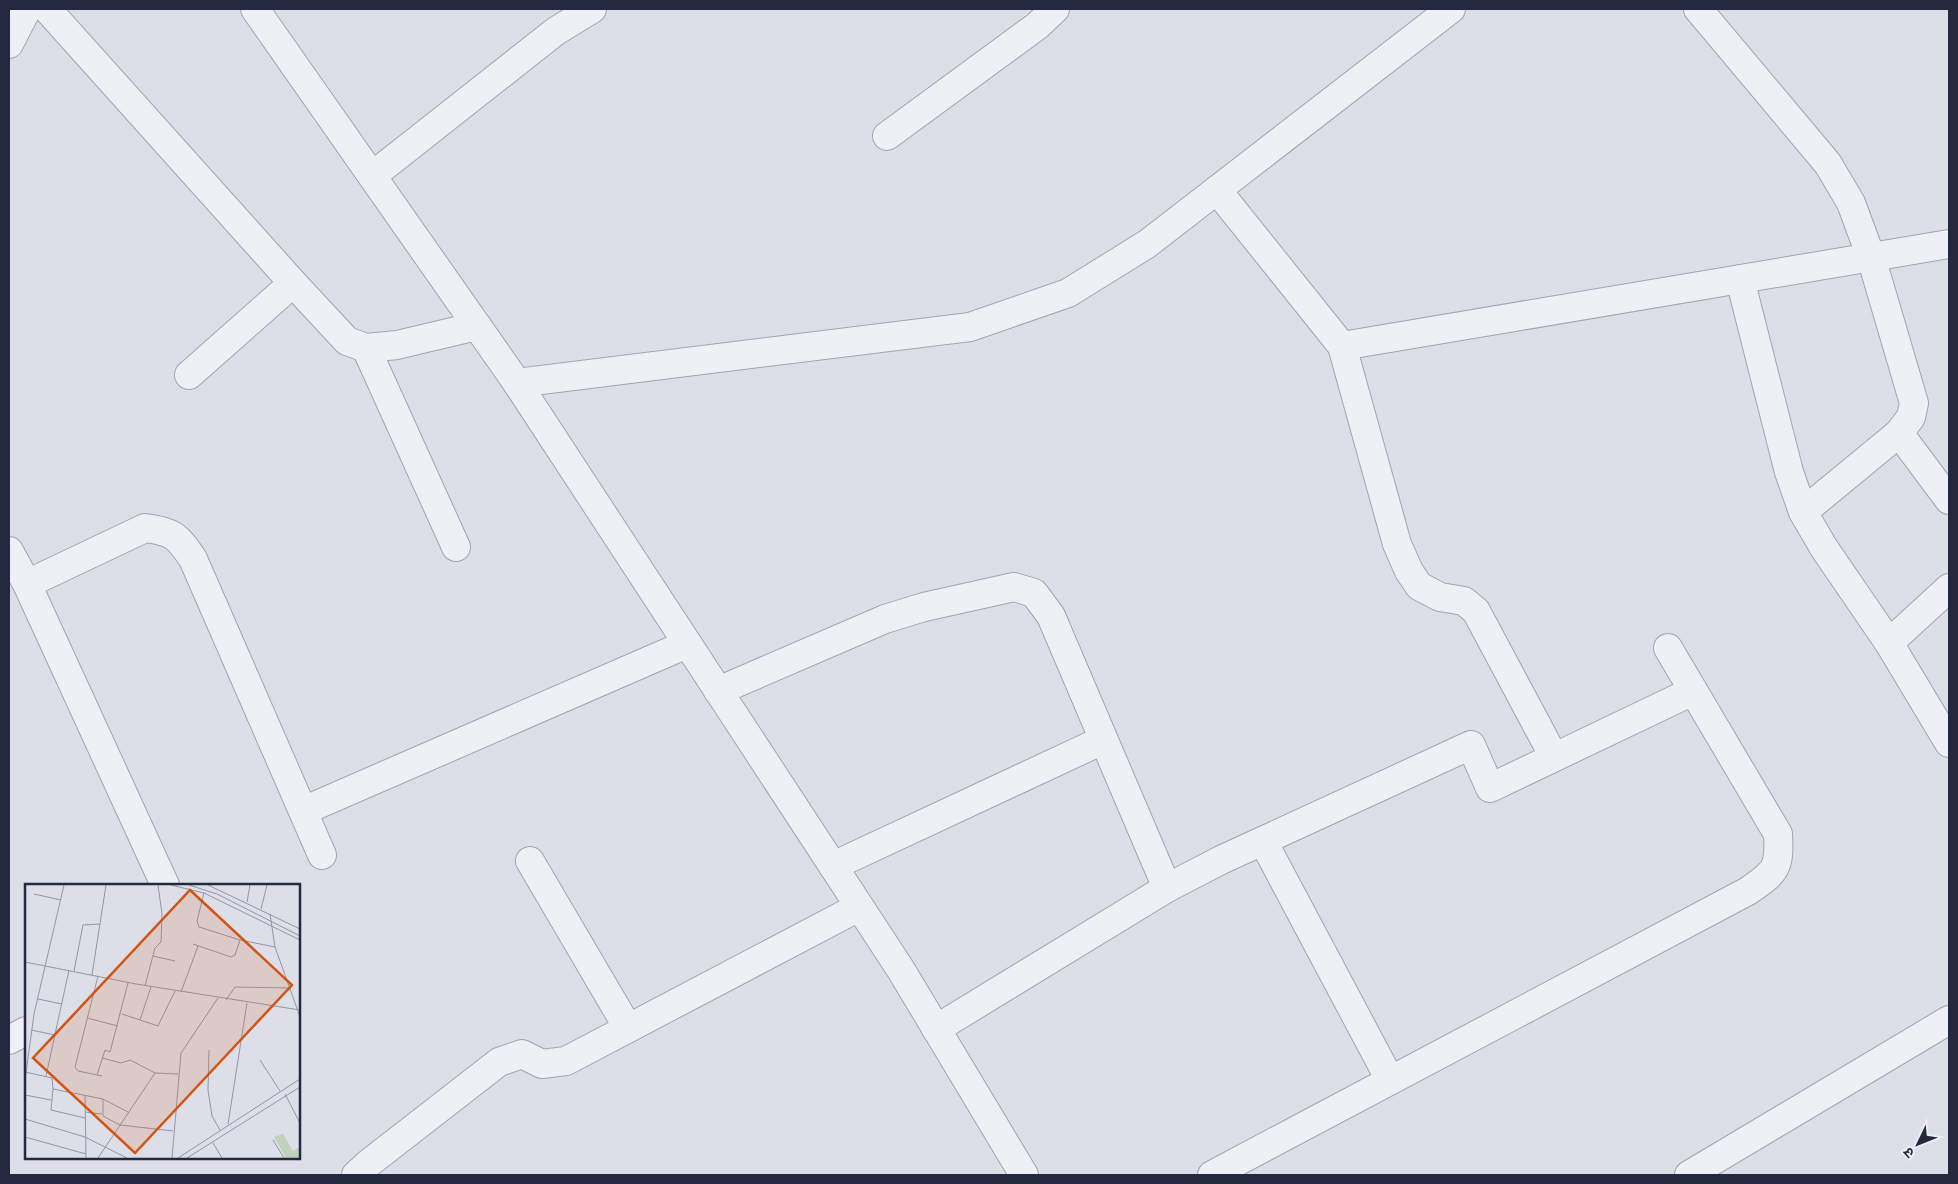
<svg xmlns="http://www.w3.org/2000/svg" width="1958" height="1184" font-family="'Archivo Narrow','Noto Sans Devanagari',sans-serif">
<rect width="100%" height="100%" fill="#dcdee8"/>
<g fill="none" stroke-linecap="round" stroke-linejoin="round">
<g stroke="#a1a4b2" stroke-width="30">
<g id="minor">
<polyline points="47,9 293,283 347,341 366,348 397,345 477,326"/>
<polyline points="255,9 517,383 901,970 1024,1175"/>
<polyline points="1698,9 1828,164 1851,203 1871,257 1914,403 1911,417 1899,433 1803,512"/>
<polyline points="9,44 27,9"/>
<polyline points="887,136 1037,26 1055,9"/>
<polyline points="372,176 556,31 592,9"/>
<polyline points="1217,190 1342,346 1949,244"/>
<polyline points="1740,279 1789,472 1803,512 1824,548 1889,643 1949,743"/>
<polyline points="1342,346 1397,544 1409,571 1419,586 1440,597 1464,601 1476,611 1554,757"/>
<polyline points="366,348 456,547"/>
<polyline points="189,375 293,283"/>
<polyline points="517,383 970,327 1068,293 1147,244 1451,9"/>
<polyline points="1899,433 1949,500"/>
<polyline points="9,551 27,584 165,885"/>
<path d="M27 584 145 528C173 532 177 535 193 559L322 855"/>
<polyline points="1889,643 1949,588"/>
<polyline points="718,691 885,619 924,607 1014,587 1034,593 1051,616 1167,888"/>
<polyline points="303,811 687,644"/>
<polyline points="1263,841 1390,1080"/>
<polyline points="530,861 628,1028"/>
<polyline points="833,866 1103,740"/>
<polyline points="936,1029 1167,888 1221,860 1471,745 1490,788 1693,691"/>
<polyline points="9,1040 26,1031"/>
<polyline points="356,1175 369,1163 499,1062 522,1054 542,1064 566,1061 859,907"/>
<path d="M1212 1175 1748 891C1776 872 1780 868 1778 834L1668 648"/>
<polyline points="1689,1175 1949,1020"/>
</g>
</g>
<use href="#minor" stroke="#eff0f6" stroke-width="28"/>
</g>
<g transform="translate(25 884)">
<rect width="275" height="275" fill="#dcdee8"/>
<path d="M258 250 268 267 275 263V274H261L249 253Z" fill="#bed2bd"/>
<path fill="none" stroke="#9396a4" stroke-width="1" d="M146 1 179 9 275 56M164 1 192 10 275 52M183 1 275 45M179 9 172 37 174 43 215 56 250 63M9 10 36 16M222 18 225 1M236 25 242 1M245 30 250 63 275 133M168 60 206 73 210 71 215 56M128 72 150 77M0 78 111 100 275 126M49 87 58 41 75 40M67 91 81 1M73 92 50 183 53 187 77 192M120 102 130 64 136 58 137 30 133 1M156 108 173 62M13 115 37 120M201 116 210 103 265 104M97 130 133 142 150 107M62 134 93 142M115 136 126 103M6 146 30 151M184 166 183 206 187 232 195 246M77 174 96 179 105 176 130 189M235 176 255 207M0 188 27 194 28 205 78 215 103 228M72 191 80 166 85 168 103 99M21 192 44 86M0 196 9 130 39 1M28 205 26 226 60 234M260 210 275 239M0 211 26 216M60 212 61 274M78 215V232L95 241 148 247M60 228 77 230M0 235 60 253 102 274M203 240 222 119M0 253 61 270M248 256 259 274M188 259 197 274M73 274 130 189 153 190M147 274 156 169 193 114M153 274 275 195M162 274 275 203"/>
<path fill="#d45411" fill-opacity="0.15" stroke="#d45411" stroke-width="2.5" d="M165 6 267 101 110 269 8 174Z"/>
<rect width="275" height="275" fill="none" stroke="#25293f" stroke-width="2.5"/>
</g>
<rect width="1958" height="1184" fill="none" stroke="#25293f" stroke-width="20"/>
<g transform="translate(1918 1144) rotate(227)" stroke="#eceef5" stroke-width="4" paint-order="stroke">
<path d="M0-4L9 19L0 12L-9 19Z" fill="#25293f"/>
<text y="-8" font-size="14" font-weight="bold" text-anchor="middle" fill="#25293f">उ</text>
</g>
</svg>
